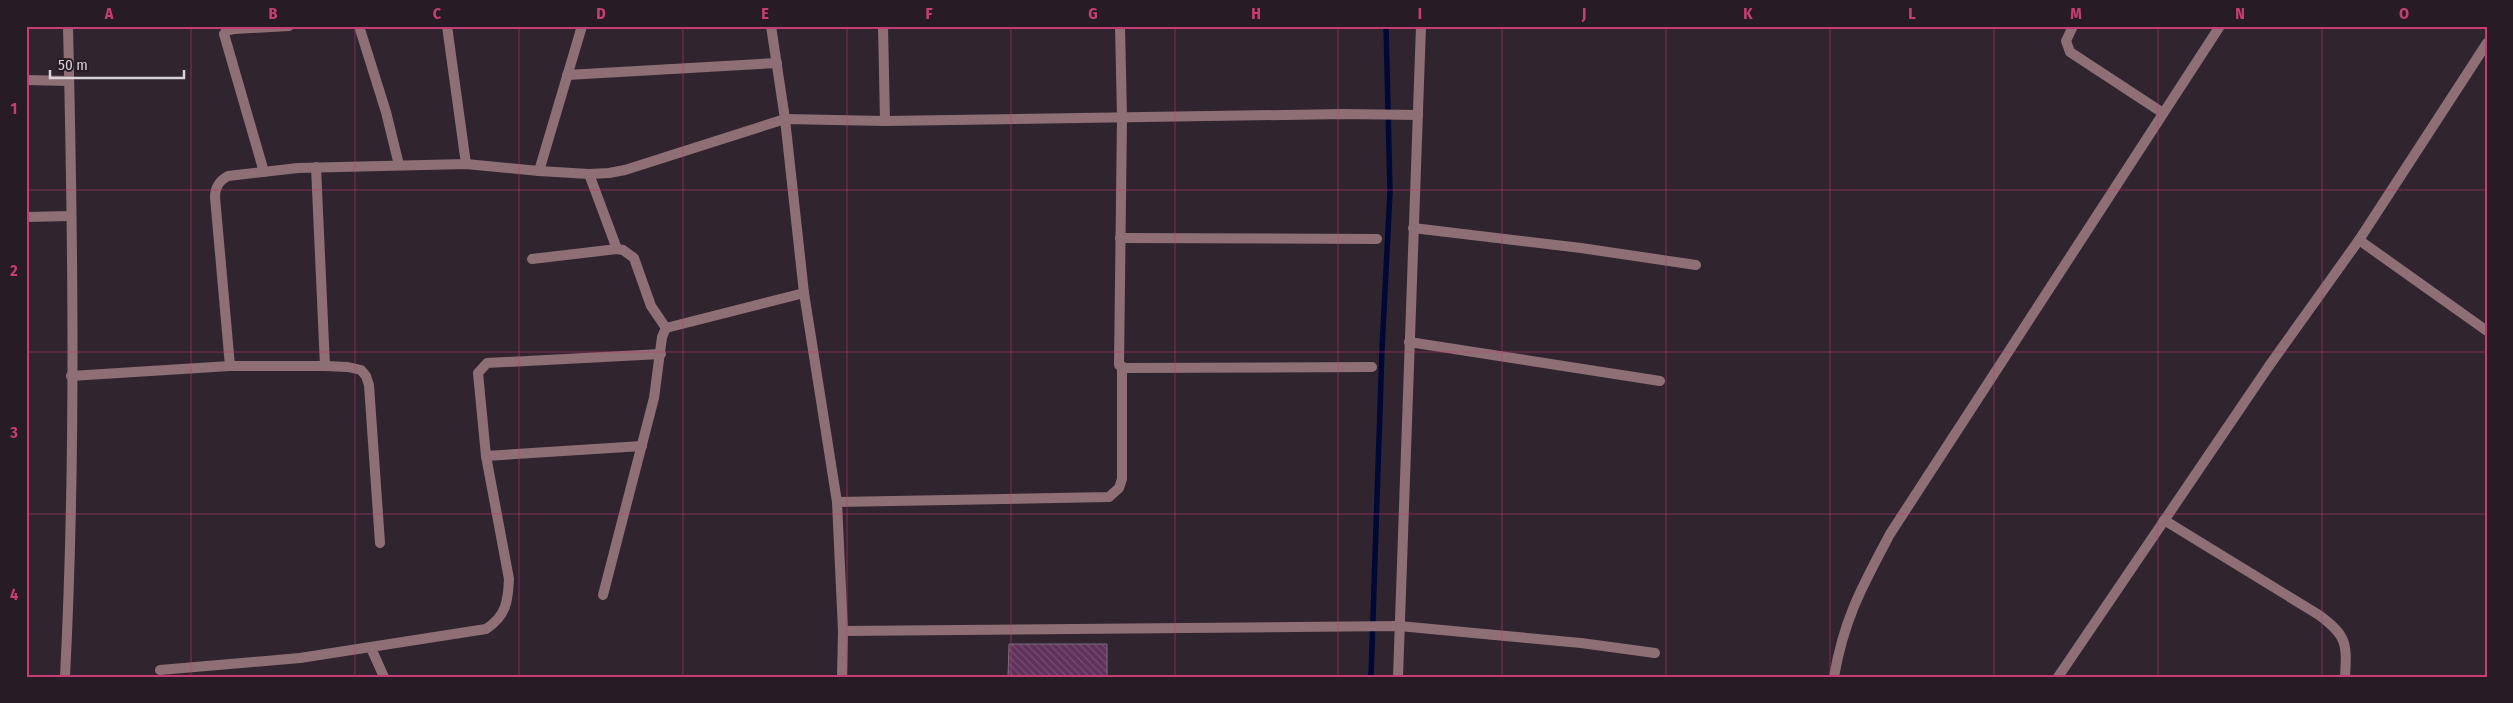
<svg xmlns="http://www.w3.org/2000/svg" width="2513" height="703" font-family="'Fira Sans Condensed',sans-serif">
<defs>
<pattern id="building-back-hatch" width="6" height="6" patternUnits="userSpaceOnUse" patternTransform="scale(1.25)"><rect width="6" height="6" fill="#5f315b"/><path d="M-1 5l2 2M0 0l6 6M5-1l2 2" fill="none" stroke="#754e72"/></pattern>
</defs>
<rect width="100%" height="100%" fill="#30252f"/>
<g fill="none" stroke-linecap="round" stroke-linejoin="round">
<polyline stroke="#000835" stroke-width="5.5" points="1371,677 1382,350 1390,192 1386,26"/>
</g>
<polygon fill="url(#building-back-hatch)" stroke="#7b6e7a" points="1009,644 1107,644 1107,677 1008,677"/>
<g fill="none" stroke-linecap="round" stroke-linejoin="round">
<g stroke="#8e6f75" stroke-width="10">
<polyline points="234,26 234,29 289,26"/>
<polyline points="359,26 386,112 399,165"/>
<polyline points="447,26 466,164"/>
<polyline points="883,26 885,121"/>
<polyline points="1120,26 1122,117 1119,365 1125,368 1372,367"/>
<polyline points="2073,26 2066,41 2070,52 2163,113"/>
<polyline points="234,29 226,31 224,34 264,172"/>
<polyline points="567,75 777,63"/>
<polyline points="26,80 69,81"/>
<polyline points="316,167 325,366"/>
<polyline points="539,171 582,26"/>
<polyline points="589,174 617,249"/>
<polyline points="26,217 70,216"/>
<polyline points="1413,228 1581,248 1696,265"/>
<polyline points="1120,238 1377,239"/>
<polyline points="2359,240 2487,331"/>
<polyline points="532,259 617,249 623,250 634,258 651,306 666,328"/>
<polyline points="1409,342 1660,381"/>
<path d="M230 366 215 197C215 187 219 181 228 176L298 168 466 164 539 171 589 174 609 173 625 170 785 119 771 26"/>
<polyline points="71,376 230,366 325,366 348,367 361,370 366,376 369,385 380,543"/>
<polyline points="486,456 642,446"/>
<polyline points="837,502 1109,497 1119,488 1122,479 1122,367"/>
<path d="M2164 520 2319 615C2347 636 2347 643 2345 677"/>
<polyline points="603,595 654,398 662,337 666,328 804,293"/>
<polyline points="843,631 1399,626 1581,643 1655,653"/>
<polyline points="371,648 384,677"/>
<path d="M160 670 300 658 486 629C506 616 508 602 509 579L486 456 478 373 487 363 661 354"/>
<path d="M65 677C76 461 73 243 68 26"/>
<polyline points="842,677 843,631 837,502 804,293 785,119 885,121 1344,114 1418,115"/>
<polyline points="1398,677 1421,26"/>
<path d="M1834 677C1844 618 1863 585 1890 534L2220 26"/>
<polyline points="2058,677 2269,366 2359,240 2487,43"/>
</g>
</g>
<path fill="none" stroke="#c63d74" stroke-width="1" stroke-opacity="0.55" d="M191 26V677M355 26V677M519 26V677M683 26V677M847 26V677M1011 26V677M1175 26V677M1338 26V677M1502 26V677M1666 26V677M1830 26V677M1994 26V677M2158 26V677M2322 26V677M26 190H2487M26 352H2487M26 514H2487"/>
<rect width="2513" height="703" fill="none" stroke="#271c25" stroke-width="55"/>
<path d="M50 70v8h134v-8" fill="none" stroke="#d8d1d7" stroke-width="2.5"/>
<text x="58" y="70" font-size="15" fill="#d8d1d7" stroke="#271c25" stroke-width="4" paint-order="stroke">50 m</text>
<rect x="28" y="28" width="2458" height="648" fill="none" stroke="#c63d74" stroke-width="2"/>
<g font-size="16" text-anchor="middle" font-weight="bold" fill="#c63d74">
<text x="109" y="19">A</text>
<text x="273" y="19">B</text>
<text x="437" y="19">C</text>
<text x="601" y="19">D</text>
<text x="765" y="19">E</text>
<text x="929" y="19">F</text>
<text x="1093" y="19">G</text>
<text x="1256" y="19">H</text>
<text x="1420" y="19">I</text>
<text x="1584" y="19">J</text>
<text x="1748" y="19">K</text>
<text x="1912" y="19">L</text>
<text x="2076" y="19">M</text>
<text x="2240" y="19">N</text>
<text x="2404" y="19">O</text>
<text x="14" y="114">1</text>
<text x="14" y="276">2</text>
<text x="14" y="438">3</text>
<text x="14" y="600">4</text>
</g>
</svg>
